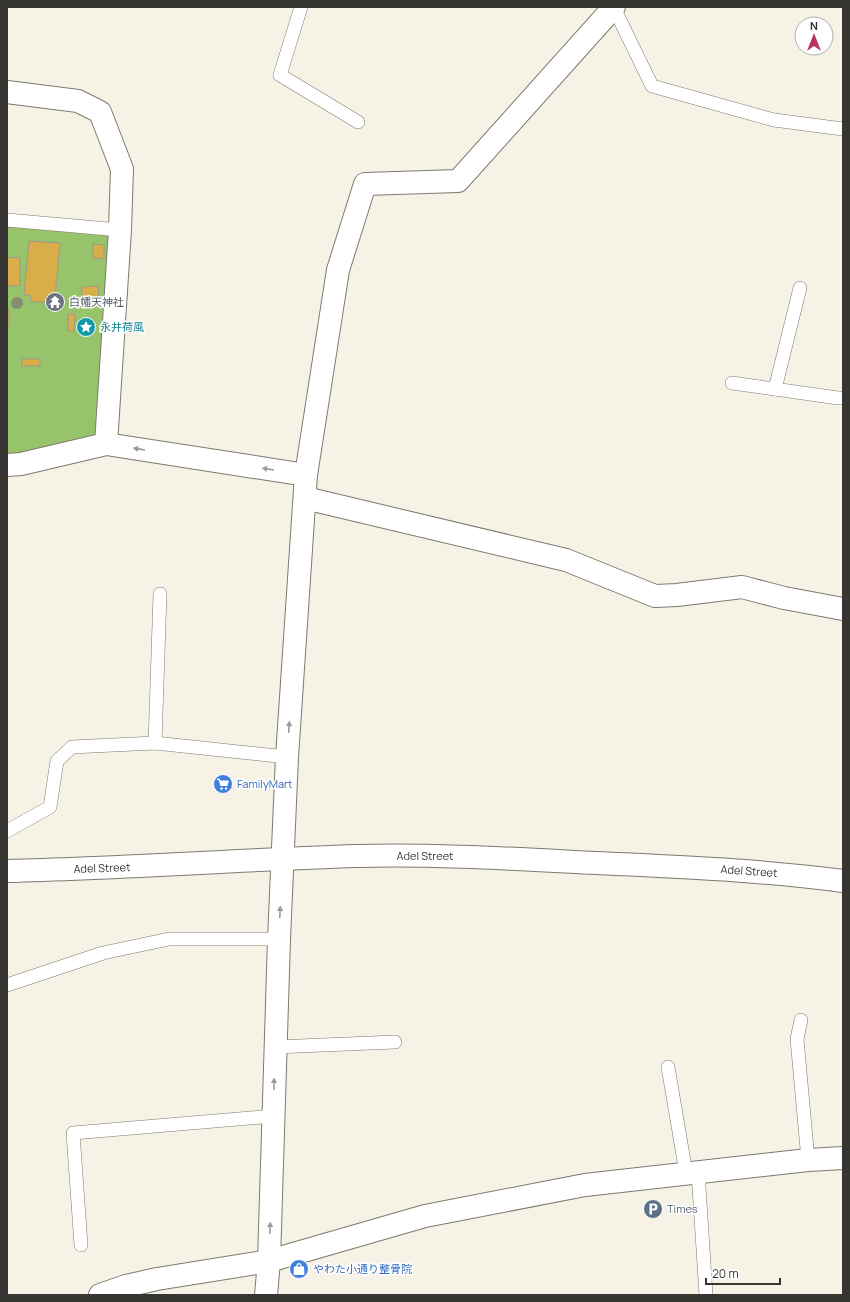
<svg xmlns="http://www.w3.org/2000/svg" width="850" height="1302" font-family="Manrope,'Noto Sans JP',sans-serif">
<rect width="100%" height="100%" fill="#f7f2e6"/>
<polygon fill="#97c46b" points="7,223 120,230 106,444 7,465"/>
<g fill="#d9ae48" stroke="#9d988d">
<polygon points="29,241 60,243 55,297 46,297 47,302 31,302 30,295 24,295"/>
<polygon points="93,244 104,245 104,259 93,258"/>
<polygon points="7,257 20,258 20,286 7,286"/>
<polygon points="98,286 99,299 82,300 82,287"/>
<rect x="7" y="310" width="2" height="16"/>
<polygon points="68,314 75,314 74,331 68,331"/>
<rect x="22" y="359" width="18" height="7"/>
</g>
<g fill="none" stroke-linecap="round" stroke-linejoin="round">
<g stroke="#7e796f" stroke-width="14">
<g id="lane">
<polyline points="301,7 280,75 358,122"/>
<polyline points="614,8 652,86 774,120 843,129"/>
<polyline points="7,220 120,230"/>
<polyline points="732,383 838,398 843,398"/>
<polyline points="775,389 800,288"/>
<polyline points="155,743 160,594"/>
<polyline points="7,831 50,807 57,761 72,747 155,743 287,757"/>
<polyline points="7,985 103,953 169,939 279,939"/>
<polyline points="801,1020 797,1039 808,1160"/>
<polyline points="275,1047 395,1042"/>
<polyline points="668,1067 686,1173"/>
<polyline points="698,1172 706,1295"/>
<polyline points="81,1245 73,1133 274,1116"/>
</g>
</g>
<g stroke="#7e796f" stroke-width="24">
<g id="street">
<polyline points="7,92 78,101 100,112 122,169 120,230 106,444"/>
<polyline points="7,465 21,464 106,444 306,475"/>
<polyline points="305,498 566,560 655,596 677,595 742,587 784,598 843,609"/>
<polyline points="100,1295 126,1286 157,1279 269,1261 425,1216 585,1185 808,1160 843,1158"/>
<polyline points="266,1295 269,1261 279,939 287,757 306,475 338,270 365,184 458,181 614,7"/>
</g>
</g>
<g stroke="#7e796f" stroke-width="24">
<path id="secondary" d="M7 871C123 868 240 860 356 856 436 854 516 859 596 863 678 867 761 870 843 881"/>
</g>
<use href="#lane" stroke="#fff" stroke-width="13"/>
<use href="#street" stroke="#fff" stroke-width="22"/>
<use href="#secondary" stroke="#fff" stroke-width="22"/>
</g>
<circle fill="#858d73" cx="17" cy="303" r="6"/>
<defs><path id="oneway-solid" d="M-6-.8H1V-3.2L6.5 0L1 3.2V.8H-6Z"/></defs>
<g fill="#9b9a98">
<use href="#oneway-solid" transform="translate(139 449) rotate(-171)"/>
<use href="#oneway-solid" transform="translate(268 469) rotate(-171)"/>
<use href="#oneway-solid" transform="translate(289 727) rotate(-86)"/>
<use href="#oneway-solid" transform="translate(280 912) rotate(-87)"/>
<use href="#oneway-solid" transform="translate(274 1084) rotate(-89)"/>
<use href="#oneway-solid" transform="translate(270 1228) rotate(-88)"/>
</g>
<defs>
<g id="temple-disc" transform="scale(1)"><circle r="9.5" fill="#6b7280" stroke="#fff"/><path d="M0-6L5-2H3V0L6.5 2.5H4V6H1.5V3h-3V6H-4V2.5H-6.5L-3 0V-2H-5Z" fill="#fff"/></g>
<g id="sight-disc" transform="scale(1)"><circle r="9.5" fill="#0f9aa8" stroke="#fff"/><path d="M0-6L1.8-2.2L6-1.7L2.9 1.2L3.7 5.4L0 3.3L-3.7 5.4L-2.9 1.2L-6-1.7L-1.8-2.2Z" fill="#fff"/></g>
<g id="supermarket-disc" transform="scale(1)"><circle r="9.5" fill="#3f7fe0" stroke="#fff"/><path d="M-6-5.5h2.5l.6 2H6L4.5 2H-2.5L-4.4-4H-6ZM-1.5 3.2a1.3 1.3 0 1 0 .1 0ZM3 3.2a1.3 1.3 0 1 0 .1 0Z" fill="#fff"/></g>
<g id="parking-disc" transform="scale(1)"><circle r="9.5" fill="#5c6f8a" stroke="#fff"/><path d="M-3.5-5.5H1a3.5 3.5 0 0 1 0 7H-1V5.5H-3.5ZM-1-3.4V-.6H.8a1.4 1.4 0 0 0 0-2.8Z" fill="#fff"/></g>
<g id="shop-disc" transform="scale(1)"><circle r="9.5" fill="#3f7fe0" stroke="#fff"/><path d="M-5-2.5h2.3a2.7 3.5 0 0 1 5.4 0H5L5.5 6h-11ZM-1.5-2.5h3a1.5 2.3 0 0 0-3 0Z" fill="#fff"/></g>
</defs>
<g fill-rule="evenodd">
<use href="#temple-disc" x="55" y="302"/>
<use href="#sight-disc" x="86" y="327"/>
<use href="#supermarket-disc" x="223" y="784"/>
<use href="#parking-disc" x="653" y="1209"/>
<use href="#shop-disc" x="299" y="1269"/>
</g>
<g text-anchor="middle" stroke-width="3" stroke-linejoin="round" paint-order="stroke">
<g font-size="11" fill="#5b616d" stroke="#fff" text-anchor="start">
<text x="69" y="306">白幡天神社</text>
</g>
<g font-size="11" fill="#0d838f" stroke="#fff" text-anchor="start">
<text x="100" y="331">永井荷風</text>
</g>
<g font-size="11" fill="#366cbe" stroke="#fff" text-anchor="start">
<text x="237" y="788">FamilyMart</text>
<text x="313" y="1273">やわた小通り整骨院</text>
</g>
<g font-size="11" fill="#373531" stroke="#fff">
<text x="425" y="860">Adel Street</text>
<text transform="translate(102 868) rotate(-2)" y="4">Adel Street</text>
<text transform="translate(749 871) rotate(4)" y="4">Adel Street</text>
</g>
<g font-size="11" fill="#4e5e75" stroke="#fff" text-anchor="start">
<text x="667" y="1213">Times</text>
</g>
</g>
<rect width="850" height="1302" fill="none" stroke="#373531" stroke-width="16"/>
<g transform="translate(814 36)"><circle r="19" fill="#ffffff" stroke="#afaead"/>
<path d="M0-3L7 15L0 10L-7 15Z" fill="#bb3066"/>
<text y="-6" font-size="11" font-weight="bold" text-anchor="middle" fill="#373531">N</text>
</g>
<path d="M706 1278v6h74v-6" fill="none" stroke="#373531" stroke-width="2"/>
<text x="712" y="1278" font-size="12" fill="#373531" stroke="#ffffff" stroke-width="3" paint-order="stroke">20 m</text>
</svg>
